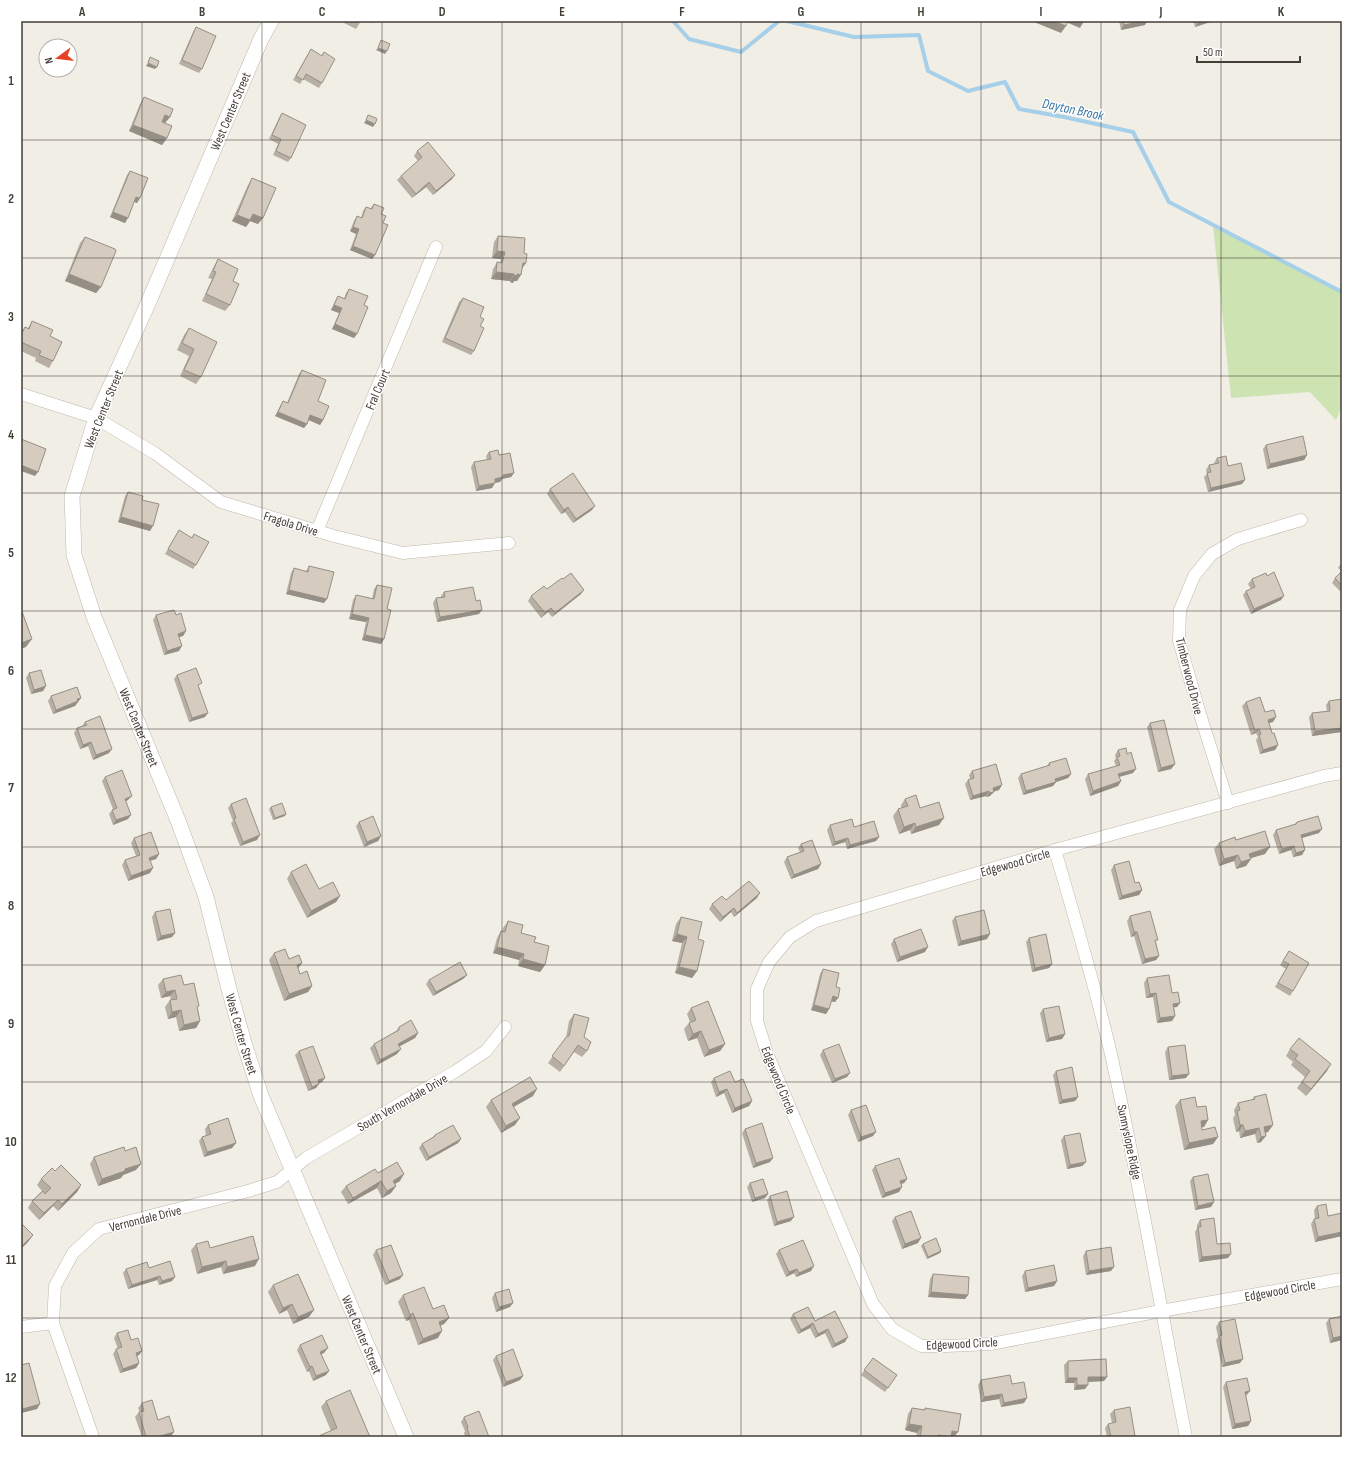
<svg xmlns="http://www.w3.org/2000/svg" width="1363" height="1458" font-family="'Sofia Sans Condensed',sans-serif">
<rect width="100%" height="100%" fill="#f1eee6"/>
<polygon fill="#cde3b2" points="1213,225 1342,292 1342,406 1336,420 1310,392 1231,398"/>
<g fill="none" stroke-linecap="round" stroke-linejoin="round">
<g stroke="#a6cfea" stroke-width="4">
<polyline points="673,21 689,39 741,52 779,21"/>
<polyline points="787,21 854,37 919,35 928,71 968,91 1005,82 1019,109 1064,117 1133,132 1169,202 1342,292"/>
</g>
<g stroke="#bfb8ac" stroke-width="13">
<g id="minor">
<polyline points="21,394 96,418 156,454 221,502 334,536 403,553 509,543"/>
<polyline points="317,531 436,247"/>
<polyline points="1342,773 1324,776 1055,850 816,921 790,937 769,962 757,989 757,1021 767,1053 873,1304 892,1329 921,1346 946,1346 991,1344 1161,1311 1342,1279"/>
<polyline points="1228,803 1200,714 1179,641 1180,610 1194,576 1212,554 1238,539 1301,520"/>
<path d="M1055 850C1075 918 1095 986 1111 1054 1139 1181 1161 1310 1186 1437"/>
<polyline points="21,1327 53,1323"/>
<polyline points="93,1437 53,1323 55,1286 73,1253 99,1229 248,1191 277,1182 306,1158 456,1071 486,1051 505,1027"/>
</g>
</g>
<g stroke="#bfb8ac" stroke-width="16">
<g id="tertiary">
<path id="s1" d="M271 21 261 39 146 308 96 418 72 496 74 555 94 617 179 823 206 897 229 989 244 1043 261 1096 406 1437"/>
</g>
</g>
<use href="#minor" stroke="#fff" stroke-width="12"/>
<use href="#tertiary" stroke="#fff" stroke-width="15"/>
</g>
<g fill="#b7afa4">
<polygon points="340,21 361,21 356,29"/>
<polygon points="368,21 374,21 372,23"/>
<polygon points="1119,21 1147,21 1145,25 1121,30"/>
<polygon points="1193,21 1213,21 1195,27"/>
<polygon points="196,27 202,69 199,73 179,64 193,32"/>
<polygon points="311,49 321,56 324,52 322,83 319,88 303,79 300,84 293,80"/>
<polygon points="144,97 170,117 165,123 167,138 162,145 129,131 140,104"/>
<polygon points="282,113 291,158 288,162 273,155 278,144 269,139 279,118"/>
<polygon points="417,151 455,175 452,179 433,195 426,187 412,198 397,180 401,176 418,161 414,156"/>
<polygon points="130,171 140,198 137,203 134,202 125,223 110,217 127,175"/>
<polygon points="252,178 258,224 250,221 246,227 232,221 248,185"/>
<polygon points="374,204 381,214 383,223 375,255 372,259 350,250 356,234 350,231 354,221 357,216 361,218 363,211 366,207 370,209"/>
<polygon points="498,236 522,268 517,281 514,281 513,283 510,282 510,281 491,279 493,269 497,262 500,262 501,259 492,258 494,242"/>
<polygon points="85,237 101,287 96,293 65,281 80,243"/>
<polygon points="218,259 233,281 230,305 225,311 202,301 212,279 208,278 214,266"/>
<polygon points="349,289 364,305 354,338 332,329 339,313 331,310 335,301 338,296 344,299 346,293"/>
<polygon points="463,298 480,326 474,351 471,355 442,342 459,302"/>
<polygon points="32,321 50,336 53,361 49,368 35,361 36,358 21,351 21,332 25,327 28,328"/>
<polygon points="189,328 201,377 196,384 180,376 189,356 177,350 184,335"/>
<polygon points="302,370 318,401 323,420 320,425 308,420 307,424 304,428 275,416 280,406 283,401 287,403 299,374"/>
<polygon points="1266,445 1307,455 1304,460 1267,469 1263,449"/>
<polygon points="489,452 499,455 514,473 511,477 502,479 500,482 495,483 492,488 476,491 471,467 474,462 487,460 486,456"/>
<polygon points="1217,458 1228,466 1242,484 1208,492 1204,477 1207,474 1206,470 1209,465 1214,464 1214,463"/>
<polygon points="550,489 592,510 573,523 565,512 561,514 547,494"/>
<polygon points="128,492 142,500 150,531 118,522 125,496"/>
<polygon points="179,530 192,538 194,534 196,565 193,569 165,554"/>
<polygon points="1342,562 1342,593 1332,583 1335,578 1342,571 1338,568"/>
<polygon points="309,566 324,603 286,594 291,573 294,568 306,571"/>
<polygon points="1252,579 1281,600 1251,614 1243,595 1246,591 1251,589 1248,584"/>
<polygon points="377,585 387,609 381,644 362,640 366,622 349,619 353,600 356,595 372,599 374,589"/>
<polygon points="547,589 581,594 552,617 548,612 541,618 528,601 531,596"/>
<polygon points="444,592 476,601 479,614 437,622 433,603 436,598 441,597 441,596"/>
<polygon points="156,615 176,615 186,631 183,636 179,637 179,651 164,655 153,620"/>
<polygon points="29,673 46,686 43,691 31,694 26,678"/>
<polygon points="177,675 199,687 205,717 189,722 174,679"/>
<polygon points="51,696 81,698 75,706 53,714 48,701"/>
<polygon points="1342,699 1342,732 1312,736 1309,717 1312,713 1327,711 1326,705 1329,701"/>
<polygon points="1246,702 1265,712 1273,722 1269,723 1272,733 1278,745 1275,750 1260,754 1256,740 1258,737 1256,733 1251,735 1242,706"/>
<polygon points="85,722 109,753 93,760 88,746 80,749 74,733 77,728 82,726"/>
<polygon points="1150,723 1175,764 1171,769 1158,772 1147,727"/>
<polygon points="1118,750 1133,773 1119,777 1121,781 1118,786 1090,796 1085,779 1088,774 1116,766 1114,761 1116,758 1115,755"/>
<polygon points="1049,763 1071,774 1068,778 1056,782 1053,786 1023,795 1018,778 1021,774 1047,766"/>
<polygon points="972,771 999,790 993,791 990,796 986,797 986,796 970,800 965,784 968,780 970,779 969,775"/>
<polygon points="105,777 128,800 126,801 128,819 113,825 109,814 113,809 102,781"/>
<polygon points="905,799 920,808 939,825 911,834 910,830 899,834 893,816 898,809 901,808 901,805"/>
<polygon points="231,804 257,840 240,846 231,823 233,821 228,808"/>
<polygon points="271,807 285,816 273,820 269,809"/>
<polygon points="359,822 381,836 378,841 364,847 356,826"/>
<polygon points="1297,822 1319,833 1302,838 1302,855 1293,857 1291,850 1279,854 1273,835 1276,830 1295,824"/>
<polygon points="830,825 854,827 879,837 876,841 847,849 845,842 832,846 827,830"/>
<polygon points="134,838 159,854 156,859 150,861 150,873 128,881 122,865 125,860 136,856 131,843"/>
<polygon points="1236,840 1265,854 1251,858 1246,866 1236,869 1234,861 1219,866 1214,849 1219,843"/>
<polygon points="801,844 821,864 818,869 791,879 784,862 787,857 800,852 798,848"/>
<polygon points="1114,865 1135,883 1142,890 1139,895 1119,900 1111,870"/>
<polygon points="291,872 319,889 340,896 336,902 307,918 287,879"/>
<polygon points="757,898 734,917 731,912 720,922 709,909 712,904 726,900"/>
<polygon points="155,912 175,933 172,937 157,941 152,917"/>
<polygon points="1130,916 1156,943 1159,956 1156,960 1142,964 1134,936 1131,937 1127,921"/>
<polygon points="681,917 697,971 692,978 675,973 682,943 672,941 676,924"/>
<polygon points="955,917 987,939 958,946 952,921"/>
<polygon points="508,921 521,933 534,942 545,965 540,972 518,966 519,960 493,953 497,938 501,931 502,932 503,928"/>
<polygon points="1029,938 1052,964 1049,968 1032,972 1026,942"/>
<polygon points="894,939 925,952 897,962 891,944"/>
<polygon points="1289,951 1293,991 1290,996 1275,987 1286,969 1280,965"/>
<polygon points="274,953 289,959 298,969 300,974 312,986 308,992 284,1001 269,960"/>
<polygon points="823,969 836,987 838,998 835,1002 831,1001 829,1009 826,1014 811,1010 820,974"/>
<polygon points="467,975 463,979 433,996 426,984 429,980"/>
<polygon points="1147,978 1172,993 1180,1003 1177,1007 1174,1007 1175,1016 1172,1021 1157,1023 1153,997 1146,998 1144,983"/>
<polygon points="163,979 184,985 198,1009 200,1021 196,1028 179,1031 176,1017 168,1019 165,1007 170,1000 171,1000 170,996 161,998 158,985"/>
<polygon points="691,1008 725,1044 720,1051 704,1057 697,1038 688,1041 684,1029 689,1023 690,1022 687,1014"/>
<polygon points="1043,1009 1065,1034 1062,1039 1046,1042 1040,1013"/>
<polygon points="574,1014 584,1037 587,1051 582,1057 574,1052 560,1072 548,1063 566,1038 569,1021"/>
<polygon points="399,1027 418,1033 415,1038 399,1046 397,1054 377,1065 370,1048 374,1044 396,1031"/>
<polygon points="1168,1047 1186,1078 1169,1080 1165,1052"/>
<polygon points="1290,1049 1327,1071 1306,1096 1297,1088 1305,1077 1291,1065 1293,1062 1286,1056"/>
<polygon points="823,1050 847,1077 832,1083 820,1055"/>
<polygon points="299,1051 322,1082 319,1083 319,1084 316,1088 308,1091 295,1055"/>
<polygon points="1056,1071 1078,1097 1075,1101 1059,1104 1053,1075"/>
<polygon points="714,1078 752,1101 749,1106 732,1113 724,1093 716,1097 711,1082"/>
<polygon points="533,1096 514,1107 515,1125 501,1133 486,1107 491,1100"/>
<polygon points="1254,1097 1268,1132 1265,1133 1261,1142 1257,1143 1255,1134 1240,1138 1239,1131 1236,1132 1233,1118 1235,1115 1234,1110 1238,1103 1252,1100"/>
<polygon points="1180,1100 1197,1107 1208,1120 1204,1127 1202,1127 1202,1130 1218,1137 1213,1144 1184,1150 1175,1106"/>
<polygon points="851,1110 873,1136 858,1142 848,1115"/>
<polygon points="208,1125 236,1143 232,1148 204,1157 199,1141 202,1137 206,1136 205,1129"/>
<polygon points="745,1129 770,1162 753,1168 742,1133"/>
<polygon points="435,1135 461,1139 458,1143 426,1161 419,1148 422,1144 432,1138"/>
<polygon points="1064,1136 1086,1162 1082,1166 1067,1169 1061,1140"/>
<polygon points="125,1151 136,1170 123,1175 121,1178 98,1186 90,1164 94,1157"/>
<polygon points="875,1166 907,1179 904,1183 901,1184 899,1192 882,1198 872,1170"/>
<polygon points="55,1171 81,1185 77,1192 58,1211 53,1206 39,1220 28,1208 32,1201 42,1191 37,1185 41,1179"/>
<polygon points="378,1173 400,1181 395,1184 396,1186 391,1193 382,1198 377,1188 348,1204 341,1192 346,1186"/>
<polygon points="1193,1177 1211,1207 1195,1210 1190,1181"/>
<polygon points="750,1183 768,1194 765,1198 752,1202 747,1187"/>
<polygon points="770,1196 791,1221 774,1226 767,1200"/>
<polygon points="1317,1206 1328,1216 1342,1213 1342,1236 1315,1242 1311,1224 1314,1219 1315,1219 1314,1210"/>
<polygon points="895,1217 918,1243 902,1249 892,1221"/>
<polygon points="1200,1220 1217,1244 1228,1258 1199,1262 1195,1232 1197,1228 1197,1225"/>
<polygon points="196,1244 210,1248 255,1266 223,1274 221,1267 197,1274 191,1250"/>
<polygon points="923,1244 941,1251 940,1253 927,1259 921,1246"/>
<polygon points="376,1250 400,1279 385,1285 373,1255"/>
<polygon points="779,1250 811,1271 796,1277 794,1273 786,1277 776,1254"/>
<polygon points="1086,1251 1111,1271 1086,1275 1083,1256"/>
<polygon points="149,1268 172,1281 159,1285 157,1280 128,1289 123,1273 126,1269"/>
<polygon points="1025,1271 1057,1281 1054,1286 1025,1292 1022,1276"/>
<polygon points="933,1274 968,1295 965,1299 928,1297 930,1279"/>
<polygon points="273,1285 309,1317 293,1324 287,1310 279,1314 268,1292"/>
<polygon points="495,1293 510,1307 496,1312 492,1298"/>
<polygon points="403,1295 449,1318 444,1324 440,1326 438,1338 418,1345 409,1320 406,1321 398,1302"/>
<polygon points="835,1311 845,1342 832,1348 825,1333 815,1338 810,1328 798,1334 790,1319 793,1314 815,1321"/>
<polygon points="1342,1316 1342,1340 1330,1343 1326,1323 1329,1319"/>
<polygon points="1219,1322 1240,1363 1222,1367 1216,1340 1218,1337 1216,1327"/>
<polygon points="117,1333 131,1340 142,1351 139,1355 137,1356 139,1363 136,1368 120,1373 113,1354 116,1349 118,1349 114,1338"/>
<polygon points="300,1345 324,1353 321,1354 326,1375 313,1381 309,1371 307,1372 297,1350"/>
<polygon points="496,1356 523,1376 520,1380 503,1387 493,1360"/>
<polygon points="873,1358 897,1375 885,1392 861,1375"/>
<polygon points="1068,1361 1104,1381 1088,1382 1085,1389 1074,1390 1074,1383 1065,1383 1064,1365"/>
<polygon points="21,1365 37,1409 21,1413"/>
<polygon points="981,1380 1012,1384 1024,1403 1001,1407 999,1399 981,1402 978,1385"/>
<polygon points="1226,1382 1250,1391 1246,1396 1251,1421 1248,1426 1232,1429 1223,1387"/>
<polygon points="326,1401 370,1437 318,1437 319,1436 331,1431 321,1407"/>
<polygon points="142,1403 158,1420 174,1432 171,1436 168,1437 142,1437 135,1417 139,1412 140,1412 138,1408"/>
<polygon points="912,1408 924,1410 925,1408 954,1437 916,1437 917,1433 905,1430 908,1414"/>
<polygon points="1114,1410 1135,1436 1134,1437 1107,1437 1105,1428 1108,1424 1112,1423 1110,1414"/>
<polygon points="464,1417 489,1437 465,1437 464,1433 465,1431 461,1422"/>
</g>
<g fill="#958f86">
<polygon points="1035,21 1053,21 1066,26 1061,33 1034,22"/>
<polygon points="1067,21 1084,21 1080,28 1066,22"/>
<polygon points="1144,21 1147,21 1145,25 1121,30 1124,25"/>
<polygon points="1203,21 1213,21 1195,27 1198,23"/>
<polygon points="378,48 387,51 385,54 376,50"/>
<polygon points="148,63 157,67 155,69 146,66"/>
<polygon points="165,115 170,117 165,123 160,121"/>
<polygon points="366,120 375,124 373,127 364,123"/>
<polygon points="133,125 167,138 162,145 129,131"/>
<polygon points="455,175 452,179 433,195 436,191"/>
<polygon points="429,182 426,187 412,198 416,194"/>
<polygon points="136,197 140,198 137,203 133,201"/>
<polygon points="113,212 128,218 125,223 110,217"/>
<polygon points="253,214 263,218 258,224 250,221 246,227 232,221 237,215"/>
<polygon points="353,227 359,229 356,234 350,231"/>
<polygon points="353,246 375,255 372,259 350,250"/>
<polygon points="497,251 505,252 501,259 492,258"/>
<polygon points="523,263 526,263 521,270"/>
<polygon points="496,272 514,274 510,281 491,279"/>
<polygon points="69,274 101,287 96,293 65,281"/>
<polygon points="517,274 521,275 517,281 514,281 513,283 510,282 514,275"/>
<polygon points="334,305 342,308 339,313 331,310"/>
<polygon points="335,324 357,334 354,338 332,329"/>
<polygon points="278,412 307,424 304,428 275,416"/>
<polygon points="310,415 323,420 320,425 307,419"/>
<polygon points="1307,455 1304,460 1267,469 1270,464"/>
<polygon points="21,465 38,472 35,476 21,471"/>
<polygon points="514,473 511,477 502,479 500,482 492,483 495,479 503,475"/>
<polygon points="1245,480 1242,484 1208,492 1211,488"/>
<polygon points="495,483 492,488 476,491 479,486"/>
<polygon points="595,506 592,510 573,523 576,519"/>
<polygon points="568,507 565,512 561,514 564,510"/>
<polygon points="121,517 153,526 150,531 118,522"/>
<polygon points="289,590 327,599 324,603 286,594"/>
<polygon points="584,590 581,594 552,617 555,613"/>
<polygon points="1284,596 1281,600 1251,614 1254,609"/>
<polygon points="551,608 548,612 541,618 545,613"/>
<polygon points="482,610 479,614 437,622 440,617"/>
<polygon points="352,614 369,618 366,622 349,619"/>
<polygon points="186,631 183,636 175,638 178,634"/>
<polygon points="365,635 384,639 381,644 362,640"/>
<polygon points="32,639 26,647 21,649 21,643"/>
<polygon points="182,646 179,651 164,655 167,651"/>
<polygon points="46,686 43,691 31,694 34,690"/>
<polygon points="81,698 75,706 53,714 56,710"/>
<polygon points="208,713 205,717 189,722 192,718"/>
<polygon points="1276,717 1273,722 1265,724 1268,720"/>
<polygon points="1342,728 1342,732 1312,736 1315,731"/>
<polygon points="1259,729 1256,733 1251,735 1255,731"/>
<polygon points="91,742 88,746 80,749 83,745"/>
<polygon points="1278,745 1275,750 1260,754 1263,750"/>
<polygon points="112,749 109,753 93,760 96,755"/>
<polygon points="1175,764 1171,769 1158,772 1161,768"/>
<polygon points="1136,769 1133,773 1115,778 1118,774"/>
<polygon points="1071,774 1068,778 1056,782 1053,786 1023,795 1026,791 1055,779"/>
<polygon points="1121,781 1118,786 1090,796 1093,791"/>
<polygon points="1002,785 999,790 989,793 993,788"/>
<polygon points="989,791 986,796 970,800 973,796"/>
<polygon points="994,792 990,796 986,797 989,793"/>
<polygon points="132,796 128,800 122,803 125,799"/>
<polygon points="286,814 285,816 273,820 275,818"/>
<polygon points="131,815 128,819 113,825 116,820"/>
<polygon points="944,818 939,825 911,834 916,827"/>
<polygon points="915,823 910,830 899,834 904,827"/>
<polygon points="1322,829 1319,833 1298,839 1301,835"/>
<polygon points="260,835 257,840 240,846 243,842"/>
<polygon points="381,836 378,841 364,847 367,842"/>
<polygon points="879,837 876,841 847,849 850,845"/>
<polygon points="848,838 845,842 832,846 835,842"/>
<polygon points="1294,846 1291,850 1279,854 1282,849"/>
<polygon points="1270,847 1265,854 1244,860 1249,854"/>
<polygon points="1305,850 1302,855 1293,857 1296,853"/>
<polygon points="159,854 156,859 146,862 149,858"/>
<polygon points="1238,855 1234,861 1219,866 1224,859"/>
<polygon points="1251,859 1246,866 1236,869 1241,862"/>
<polygon points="821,864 818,869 791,879 794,875"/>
<polygon points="153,868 150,873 128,881 131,876"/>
<polygon points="1142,890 1139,895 1119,900 1122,896"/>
<polygon points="760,893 757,898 734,917 737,913"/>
<polygon points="340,896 336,902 307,918 311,911"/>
<polygon points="734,908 731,912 720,922 723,917"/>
<polygon points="1134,932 1137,932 1134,936 1131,937"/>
<polygon points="175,933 172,937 157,941 161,936"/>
<polygon points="677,934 687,937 682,943 672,941"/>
<polygon points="990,934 987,939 958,946 961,941"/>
<polygon points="497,947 524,954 519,960 493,953"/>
<polygon points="928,947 925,952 897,962 900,957"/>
<polygon points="1159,956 1156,960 1142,964 1145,959"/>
<polygon points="523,959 545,965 540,972 518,966"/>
<polygon points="302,963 297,970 297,965"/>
<polygon points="1052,964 1049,968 1032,972 1035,968"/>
<polygon points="679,967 697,971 692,978 675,973"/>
<polygon points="467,975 463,979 433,996 436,992"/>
<polygon points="312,986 308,992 284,1001 289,994"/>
<polygon points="175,990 170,996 161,998 166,992"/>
<polygon points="1156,993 1153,997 1146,998 1150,994"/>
<polygon points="833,996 838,998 835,1002 830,1001"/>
<polygon points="1180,1003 1177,1007 1170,1008 1173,1004"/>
<polygon points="814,1005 829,1009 826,1014 811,1010"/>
<polygon points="181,1010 176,1017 168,1019 172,1012"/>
<polygon points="1175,1016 1172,1021 1157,1023 1160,1018"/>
<polygon points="200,1021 196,1028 179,1031 184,1025"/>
<polygon points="701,1031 697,1038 688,1041 693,1034"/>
<polygon points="418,1033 415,1038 395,1049 398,1044"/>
<polygon points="1065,1034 1062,1039 1046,1042 1049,1038"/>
<polygon points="725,1044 720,1051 704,1057 709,1050"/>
<polygon points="401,1049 397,1054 377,1065 380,1060"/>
<polygon points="1331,1064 1327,1071 1306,1096 1311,1089"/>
<polygon points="850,1073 847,1077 832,1083 835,1079"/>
<polygon points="1189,1074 1186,1078 1169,1080 1172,1076"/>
<polygon points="325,1078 322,1082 315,1085 318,1080"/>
<polygon points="319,1084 316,1088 308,1091 312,1087"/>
<polygon points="537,1089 533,1096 507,1110 512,1104"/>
<polygon points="727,1089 724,1093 716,1097 719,1092"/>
<polygon points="1078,1097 1075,1101 1059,1104 1062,1100"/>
<polygon points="752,1101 749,1106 732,1113 735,1108"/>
<polygon points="520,1118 515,1125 501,1133 506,1126"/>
<polygon points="1208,1120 1204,1127 1196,1128 1201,1121"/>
<polygon points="1240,1125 1243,1125 1239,1131 1236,1132"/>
<polygon points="1273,1125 1268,1132 1261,1134 1264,1127"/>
<polygon points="1259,1128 1255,1134 1240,1138 1245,1131"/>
<polygon points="876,1132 873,1136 858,1142 861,1137"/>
<polygon points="1266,1136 1261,1142 1257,1143 1261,1137"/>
<polygon points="1218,1137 1213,1144 1184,1150 1189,1143"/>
<polygon points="461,1139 458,1143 426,1161 429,1157"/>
<polygon points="236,1143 232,1148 204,1157 207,1152"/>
<polygon points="773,1158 770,1162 753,1168 756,1163"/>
<polygon points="1086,1162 1082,1166 1067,1169 1070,1165"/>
<polygon points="141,1164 136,1170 123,1175 121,1178 98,1186 102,1179 125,1169"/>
<polygon points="404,1174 400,1181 388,1188 393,1181"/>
<polygon points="907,1179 904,1183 897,1185 900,1181"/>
<polygon points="381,1181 377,1188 348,1204 353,1198"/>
<polygon points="81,1185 77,1192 58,1211 62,1204"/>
<polygon points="396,1186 391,1193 382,1198 387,1191"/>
<polygon points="902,1187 899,1192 882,1198 885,1193"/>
<polygon points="768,1194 765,1198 752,1202 755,1198"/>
<polygon points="58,1200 53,1206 39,1220 44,1213"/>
<polygon points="1214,1202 1211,1207 1195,1210 1198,1206"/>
<polygon points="794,1217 791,1221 774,1226 777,1222"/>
<polygon points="1342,1232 1342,1236 1315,1242 1318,1237"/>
<polygon points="33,1235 28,1242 21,1249 21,1247"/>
<polygon points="921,1238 918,1243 902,1249 905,1244"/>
<polygon points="941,1251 940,1253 927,1259 928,1257"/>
<polygon points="1231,1254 1228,1258 1199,1262 1202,1257"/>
<polygon points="259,1259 255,1266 223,1274 227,1267"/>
<polygon points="226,1261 221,1267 197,1274 202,1267"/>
<polygon points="814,1266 811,1271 796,1277 799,1273"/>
<polygon points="1114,1267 1111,1271 1086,1275 1089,1271"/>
<polygon points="797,1269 794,1273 786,1277 789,1272"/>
<polygon points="403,1275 400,1279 385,1285 389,1281"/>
<polygon points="160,1276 157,1280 128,1289 132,1285"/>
<polygon points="175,1277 172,1281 159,1285 162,1281"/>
<polygon points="1057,1281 1054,1286 1025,1292 1028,1288"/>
<polygon points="931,1292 968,1295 965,1299 928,1297"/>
<polygon points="513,1303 510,1307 496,1312 499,1307"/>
<polygon points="292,1304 287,1310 279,1314 283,1308"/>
<polygon points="314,1310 309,1317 293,1324 298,1317"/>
<polygon points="413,1313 409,1320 406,1321 410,1315"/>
<polygon points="449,1318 444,1324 434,1328 439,1322"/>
<polygon points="813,1323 810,1328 798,1334 801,1330"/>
<polygon points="828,1329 825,1333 815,1338 818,1334"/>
<polygon points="442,1331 438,1338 418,1345 423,1339"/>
<polygon points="1342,1336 1342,1340 1330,1343 1333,1338"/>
<polygon points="848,1337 845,1342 832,1348 835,1344"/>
<polygon points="328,1348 324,1353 317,1356 320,1352"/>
<polygon points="142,1351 139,1355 132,1357 136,1353"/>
<polygon points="1243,1359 1240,1363 1222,1367 1225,1363"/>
<polygon points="139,1363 136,1368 120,1373 123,1369"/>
<polygon points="312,1366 309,1371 307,1372 310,1367"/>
<polygon points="329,1371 326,1375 313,1381 316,1376"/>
<polygon points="523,1376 520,1380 503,1387 506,1382"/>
<polygon points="1088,1377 1107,1377 1104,1381 1085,1382"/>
<polygon points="1068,1378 1077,1378 1074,1383 1065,1383"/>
<polygon points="1077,1385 1088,1385 1085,1389 1074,1390"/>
<polygon points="1250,1391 1246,1395 1242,1396 1245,1392"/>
<polygon points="1002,1394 999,1399 981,1402 984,1397"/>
<polygon points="1027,1398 1024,1403 1001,1407 1004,1403"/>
<polygon points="40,1404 37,1409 21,1413 21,1412 23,1409"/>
<polygon points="1251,1421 1248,1426 1232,1429 1235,1424"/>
<polygon points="909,1424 922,1426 917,1433 905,1430"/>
<polygon points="952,1431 958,1432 954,1437 948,1437"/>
<polygon points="174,1432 171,1436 168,1437 157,1437"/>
</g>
<g fill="#d5ccbf" stroke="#958f86">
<polygon points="1053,21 1068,21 1066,26"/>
<polygon points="1123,21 1144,21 1124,25"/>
<polygon points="1197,21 1203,21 1198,23"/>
<polygon points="196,27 216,36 202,69 182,60"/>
<polygon points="381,40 390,44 387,51 378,48"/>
<polygon points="311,49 322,56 324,52 335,59 322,83 306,74 303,80 296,76"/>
<polygon points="150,57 159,61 157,67 148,63"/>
<polygon points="144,97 173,109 170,117 165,115 162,122 172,126 167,138 133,125"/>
<polygon points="282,113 306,125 291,158 276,151 281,139 272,135"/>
<polygon points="368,115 376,118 377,119 375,124 366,120"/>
<polygon points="428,142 455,175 436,191 429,182 416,194 401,176 422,157 417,151"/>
<polygon points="130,171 148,178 140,198 136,197 128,218 113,212"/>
<polygon points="252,178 276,188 263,218 253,214 250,220 237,215"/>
<polygon points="374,204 384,208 381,214 386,216 383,223 388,225 375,255 353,246 359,229 353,227 357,216 362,218 366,207 372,209"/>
<polygon points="498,236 525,238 524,253 527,254 526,263 523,263 521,275 517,274 517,276 514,275 514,274 496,272 497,262 502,263 505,252 497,251"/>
<polygon points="85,237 115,249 116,251 101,287 69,274"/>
<polygon points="218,259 238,269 233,281 239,284 230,305 206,294 216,272 213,271"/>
<polygon points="349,289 368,296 364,305 368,307 357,334 335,324 342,308 334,305 338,296 345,299"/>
<polygon points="463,298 484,307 480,317 484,319 480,326 484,328 474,351 445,338"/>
<polygon points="32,321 53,330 50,336 62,342 53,361 39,355 41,351 21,342 21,335 25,327 29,329"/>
<polygon points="189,328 217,342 201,377 184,370 194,349 182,343"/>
<polygon points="302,370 326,380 318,401 329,406 323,420 310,415 307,424 278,412 283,401 288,403"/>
<polygon points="1303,436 1307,455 1270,464 1266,445"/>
<polygon points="21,439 46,449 38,472 21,465"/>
<polygon points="498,450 499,455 510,453 514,473 503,475 503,477 495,479 495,483 479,486 474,462 491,459 489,452"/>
<polygon points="1226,456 1228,466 1241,463 1245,480 1211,488 1207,473 1211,472 1209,465 1219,463 1217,458"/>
<polygon points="573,473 595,506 576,519 568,507 564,510 550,489"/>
<polygon points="128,492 143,496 142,500 159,504 153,526 121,517"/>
<polygon points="179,530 192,538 194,534 209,542 196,565 168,549"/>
<polygon points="309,566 334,572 327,599 289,590 294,568 308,572"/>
<polygon points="1342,571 1342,586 1335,578"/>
<polygon points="1274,572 1284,596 1254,609 1246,591 1255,587 1252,579 1266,573 1267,576"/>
<polygon points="571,573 584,590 555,613 551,608 545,613 531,596 544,586 547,589 562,578 563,579"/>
<polygon points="377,585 392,588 387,609 391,610 384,639 365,635 369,618 352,614 356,595 374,599"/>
<polygon points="473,587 476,601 480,600 482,610 440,617 436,598 445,597 444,592"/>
<polygon points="21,609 32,639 21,643"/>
<polygon points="174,610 176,615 181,613 186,631 178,634 182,646 167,651 156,615"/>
<polygon points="196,668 202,683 198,685 208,713 192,718 177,675"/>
<polygon points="41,670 46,686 34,690 29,673"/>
<polygon points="77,687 81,698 77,699 78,701 56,710 51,696"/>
<polygon points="1260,697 1265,712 1274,710 1276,717 1268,720 1272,733 1274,733 1278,745 1263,750 1259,735 1261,734 1259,729 1255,731 1246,702"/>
<polygon points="1342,699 1342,728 1315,731 1312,713 1330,711 1329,701"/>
<polygon points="100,716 112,749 96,755 91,742 83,745 77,728 87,725 85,722"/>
<polygon points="1164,720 1175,764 1161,768 1150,723"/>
<polygon points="1126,748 1127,754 1131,752 1136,769 1118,774 1121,781 1093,791 1088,774 1120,765 1117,757 1120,756 1118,750"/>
<polygon points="1066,758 1071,774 1055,779 1056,782 1026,791 1021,774 1050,765 1049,763"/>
<polygon points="996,764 1002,785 993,788 994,792 989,793 989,791 973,796 968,780 974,778 972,771"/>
<polygon points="122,770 132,796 125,799 131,815 116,820 112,810 117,808 105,777"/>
<polygon points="916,795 920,808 939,802 944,818 916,827 915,823 904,827 898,809 908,806 905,799"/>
<polygon points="246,798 260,835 243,842 234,819 236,818 231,804"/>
<polygon points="282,803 286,814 275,818 271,807"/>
<polygon points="373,816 381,836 367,842 359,822"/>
<polygon points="1318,816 1322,829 1301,835 1305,850 1296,853 1294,846 1282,849 1276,830 1296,824 1297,822"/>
<polygon points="852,819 854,827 874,821 879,837 850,845 848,838 835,842 830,825"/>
<polygon points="1265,831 1270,847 1249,854 1251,859 1241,862 1238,855 1224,859 1219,843 1235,837 1236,840"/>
<polygon points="151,832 159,854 149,858 153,868 131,876 125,860 140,855 134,838"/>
<polygon points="812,840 821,864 794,875 787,857 804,851 801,844"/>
<polygon points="1129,861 1135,883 1139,882 1142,890 1122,896 1114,865"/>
<polygon points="306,864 319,889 333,882 340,896 311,911 291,872"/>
<polygon points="749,881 760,893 737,913 734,908 723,917 712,904 722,896 726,900"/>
<polygon points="170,909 175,933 161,936 155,912"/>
<polygon points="984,910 990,934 961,941 955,917"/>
<polygon points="1150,911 1158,940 1155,940 1159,956 1145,959 1137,932 1134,932 1130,916"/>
<polygon points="681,917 702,922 698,939 704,941 697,971 679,967 687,937 677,934"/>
<polygon points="508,921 523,925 521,933 536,937 534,942 549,946 545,965 523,959 524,954 497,947 501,931 505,932"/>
<polygon points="921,929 928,947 900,957 894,939"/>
<polygon points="1046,934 1052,964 1035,968 1029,938"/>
<polygon points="285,949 289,959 299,955 302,963 297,965 300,974 307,971 312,986 289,994 274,953"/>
<polygon points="1289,951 1309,963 1293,991 1278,983 1289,964 1283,961"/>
<polygon points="460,962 467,975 436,992 429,980"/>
<polygon points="823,969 839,973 836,987 840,988 838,998 833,996 829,1009 814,1005"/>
<polygon points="181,975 184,985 194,983 199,1006 197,1007 200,1021 184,1025 181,1010 172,1012 170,1000 177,999 175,990 166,992 163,979"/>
<polygon points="1169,975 1172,993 1178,992 1180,1003 1173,1004 1175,1016 1160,1018 1156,993 1150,994 1147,978"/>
<polygon points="708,1001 725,1044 709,1050 701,1031 693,1034 689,1023 696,1020 691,1008"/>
<polygon points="1059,1006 1065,1034 1049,1038 1043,1009"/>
<polygon points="574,1014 589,1018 584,1037 591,1042 587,1051 578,1045 564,1066 552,1056 567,1036 569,1036"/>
<polygon points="411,1020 418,1033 398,1044 401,1049 380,1060 374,1044 399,1030 399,1027"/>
<polygon points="1299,1038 1331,1064 1311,1089 1302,1082 1310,1071 1295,1059 1298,1055 1290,1049"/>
<polygon points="839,1044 850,1073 835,1079 823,1050"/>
<polygon points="1185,1045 1189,1074 1172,1076 1168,1047"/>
<polygon points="313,1046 325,1078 318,1080 319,1084 312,1087 299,1051"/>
<polygon points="1072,1067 1078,1097 1062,1100 1056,1071"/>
<polygon points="730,1071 735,1082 743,1079 752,1101 735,1108 727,1089 719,1092 714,1078"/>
<polygon points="530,1077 537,1089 512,1104 520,1118 506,1126 491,1100"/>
<polygon points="1266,1094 1273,1125 1264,1127 1266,1136 1261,1137 1259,1128 1245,1131 1243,1125 1240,1125 1237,1111 1240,1110 1238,1103 1255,1099 1254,1097"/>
<polygon points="1195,1097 1197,1107 1206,1106 1208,1120 1201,1121 1202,1130 1215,1127 1218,1137 1189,1143 1180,1100"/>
<polygon points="866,1105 876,1132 861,1137 851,1110"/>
<polygon points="228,1118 236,1143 207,1152 202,1137 211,1134 208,1125"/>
<polygon points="762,1123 773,1158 756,1163 745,1129"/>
<polygon points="453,1125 461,1139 429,1157 422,1144 435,1136 435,1135"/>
<polygon points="1080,1133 1086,1162 1070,1165 1064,1136"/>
<polygon points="124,1147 125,1151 136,1147 141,1164 125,1169 125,1171 102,1179 94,1157"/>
<polygon points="899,1158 907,1179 900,1181 902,1187 885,1193 875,1166"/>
<polygon points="397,1162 404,1174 393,1181 396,1186 387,1191 381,1181 353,1198 346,1186 375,1169 378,1173"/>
<polygon points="61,1165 81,1185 62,1204 58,1200 44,1213 32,1201 43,1191 45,1194 51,1188 41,1179 52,1168 55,1171"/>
<polygon points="1208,1174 1214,1202 1198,1206 1193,1177"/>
<polygon points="763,1179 768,1194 755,1198 750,1183"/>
<polygon points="787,1191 794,1217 777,1222 770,1196"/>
<polygon points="1326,1204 1328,1216 1342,1213 1342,1232 1318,1237 1314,1219 1319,1218 1317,1206"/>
<polygon points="911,1211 921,1238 905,1244 895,1217"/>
<polygon points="1214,1218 1217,1244 1230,1243 1231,1254 1202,1257 1198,1227 1201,1227 1200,1220"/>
<polygon points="21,1223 33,1235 21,1247"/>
<polygon points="253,1236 259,1259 227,1267 226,1261 202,1267 196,1244 208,1241 210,1248"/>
<polygon points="936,1238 941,1251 928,1257 923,1244"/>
<polygon points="803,1240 814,1266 799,1273 797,1269 789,1272 779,1250"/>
<polygon points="391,1245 403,1275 389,1281 376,1250"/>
<polygon points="1111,1247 1114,1267 1089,1271 1086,1251"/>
<polygon points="170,1261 175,1277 162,1281 160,1276 132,1285 126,1269 147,1262 149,1268"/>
<polygon points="1054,1265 1057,1281 1028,1288 1025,1271"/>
<polygon points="298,1274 314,1310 298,1317 292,1304 283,1308 273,1285"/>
<polygon points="933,1274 969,1277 968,1295 931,1292"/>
<polygon points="424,1287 433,1309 444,1305 449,1318 439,1322 442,1331 423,1339 413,1313 410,1315 403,1295"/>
<polygon points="509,1289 513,1303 499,1307 495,1293"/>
<polygon points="808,1307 815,1321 835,1311 848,1337 835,1344 828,1329 818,1334 813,1323 801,1330 793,1314"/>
<polygon points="1342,1316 1342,1336 1333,1338 1329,1319"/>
<polygon points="1235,1319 1243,1359 1225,1363 1219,1336 1222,1335 1219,1322"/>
<polygon points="128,1330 131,1340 138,1338 142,1351 136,1353 139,1363 123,1369 116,1349 122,1347 117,1333"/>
<polygon points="322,1335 328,1348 320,1352 329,1371 316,1376 312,1366 310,1367 300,1345"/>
<polygon points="513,1349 523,1376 506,1382 496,1356"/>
<polygon points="873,1358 897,1375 888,1388 864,1370"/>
<polygon points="1106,1359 1107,1377 1088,1377 1088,1385 1077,1385 1077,1378 1068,1378 1068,1361"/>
<polygon points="29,1363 40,1404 23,1409 21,1401 21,1365"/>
<polygon points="1010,1375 1012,1384 1024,1382 1027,1398 1004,1403 1002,1394 984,1397 981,1380"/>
<polygon points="1247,1378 1250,1391 1245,1392 1251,1421 1235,1424 1226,1382"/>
<polygon points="350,1390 370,1437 319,1437 319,1436 337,1428 326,1401"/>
<polygon points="152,1400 158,1420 169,1416 174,1432 157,1437 146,1437 139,1412 144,1411 142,1403"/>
<polygon points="1130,1407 1135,1436 1129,1437 1118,1437 1117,1436 1111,1437 1108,1424 1116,1422 1114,1410"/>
<polygon points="912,1408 925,1410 925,1408 961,1414 958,1432 952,1431 951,1437 938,1435 938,1437 920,1437 922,1426 909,1424"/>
<polygon points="479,1411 489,1437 470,1437 467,1428 468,1427 464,1417"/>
</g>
<path fill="none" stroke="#433e36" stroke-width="1" stroke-opacity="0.55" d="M142 21V1437M262 21V1437M382 21V1437M502 21V1437M622 21V1437M741 21V1437M861 21V1437M981 21V1437M1101 21V1437M1221 21V1437M21 140H1342M21 258H1342M21 376H1342M21 493H1342M21 611H1342M21 729H1342M21 847H1342M21 965H1342M21 1082H1342M21 1200H1342M21 1318H1342"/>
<g text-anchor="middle" stroke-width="3" stroke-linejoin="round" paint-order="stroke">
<g font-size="13" fill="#433e36" stroke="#fff">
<text transform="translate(230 111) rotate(-67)" y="5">West Center Street</text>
<text transform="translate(377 389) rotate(-67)" y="5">Fral Court</text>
<text transform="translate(103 409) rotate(-68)" y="5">West Center Street</text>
<text transform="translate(291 523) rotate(17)" y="5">Fragola Drive</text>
<text transform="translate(1190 676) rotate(76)" y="5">Timberwood Drive</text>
<text dy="5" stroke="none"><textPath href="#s1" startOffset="759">West Center Street</textPath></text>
<text transform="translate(1015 862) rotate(-16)" y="5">Edgewood Circle</text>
<text dy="5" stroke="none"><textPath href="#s1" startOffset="1083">West Center Street</textPath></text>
<text transform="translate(779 1080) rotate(68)" y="5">Edgewood Circle</text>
<text transform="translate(402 1102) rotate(-30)" y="5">South Vernondale Drive</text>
<text transform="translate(1130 1142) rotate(78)" y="5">Sunnyslope Ridge</text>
<text transform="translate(145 1218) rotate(-14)" y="5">Vernondale Drive</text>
<text transform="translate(1280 1290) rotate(-10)" y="5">Edgewood Circle</text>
<text dy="5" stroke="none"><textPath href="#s1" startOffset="1407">West Center Street</textPath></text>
<text transform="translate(962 1343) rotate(-3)" y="5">Edgewood Circle</text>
</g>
<g font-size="14" font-style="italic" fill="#3878a6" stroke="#fff">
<text transform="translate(1073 109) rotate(12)" y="5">Dayton Brook</text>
</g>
</g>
<rect width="1363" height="1458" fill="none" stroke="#ffffff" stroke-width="44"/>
<g transform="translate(58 58) rotate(255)"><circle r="19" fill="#ffffff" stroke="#b4b2af"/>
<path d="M0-3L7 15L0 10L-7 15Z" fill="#e84226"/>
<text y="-6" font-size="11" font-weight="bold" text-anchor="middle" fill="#433e36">N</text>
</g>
<path d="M1197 56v6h103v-6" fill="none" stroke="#433e36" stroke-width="2"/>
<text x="1203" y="56" font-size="12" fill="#433e36" stroke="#ffffff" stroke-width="3" paint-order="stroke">50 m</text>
<rect x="22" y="22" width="1319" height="1414" fill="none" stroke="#433e36" stroke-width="1.5"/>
<g font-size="13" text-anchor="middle" font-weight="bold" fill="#433e36">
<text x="82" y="16">A</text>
<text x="202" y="16">B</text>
<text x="322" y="16">C</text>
<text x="442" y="16">D</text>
<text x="562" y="16">E</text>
<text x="682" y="16">F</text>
<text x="801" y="16">G</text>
<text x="921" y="16">H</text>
<text x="1041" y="16">I</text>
<text x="1161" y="16">J</text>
<text x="1281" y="16">K</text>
<text x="11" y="85">1</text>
<text x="11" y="203">2</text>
<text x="11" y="321">3</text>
<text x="11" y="439">4</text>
<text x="11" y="557">5</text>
<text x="11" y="675">6</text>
<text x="11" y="792">7</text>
<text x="11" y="910">8</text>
<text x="11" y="1028">9</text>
<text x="11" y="1146">10</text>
<text x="11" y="1264">11</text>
<text x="11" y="1382">12</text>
</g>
</svg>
